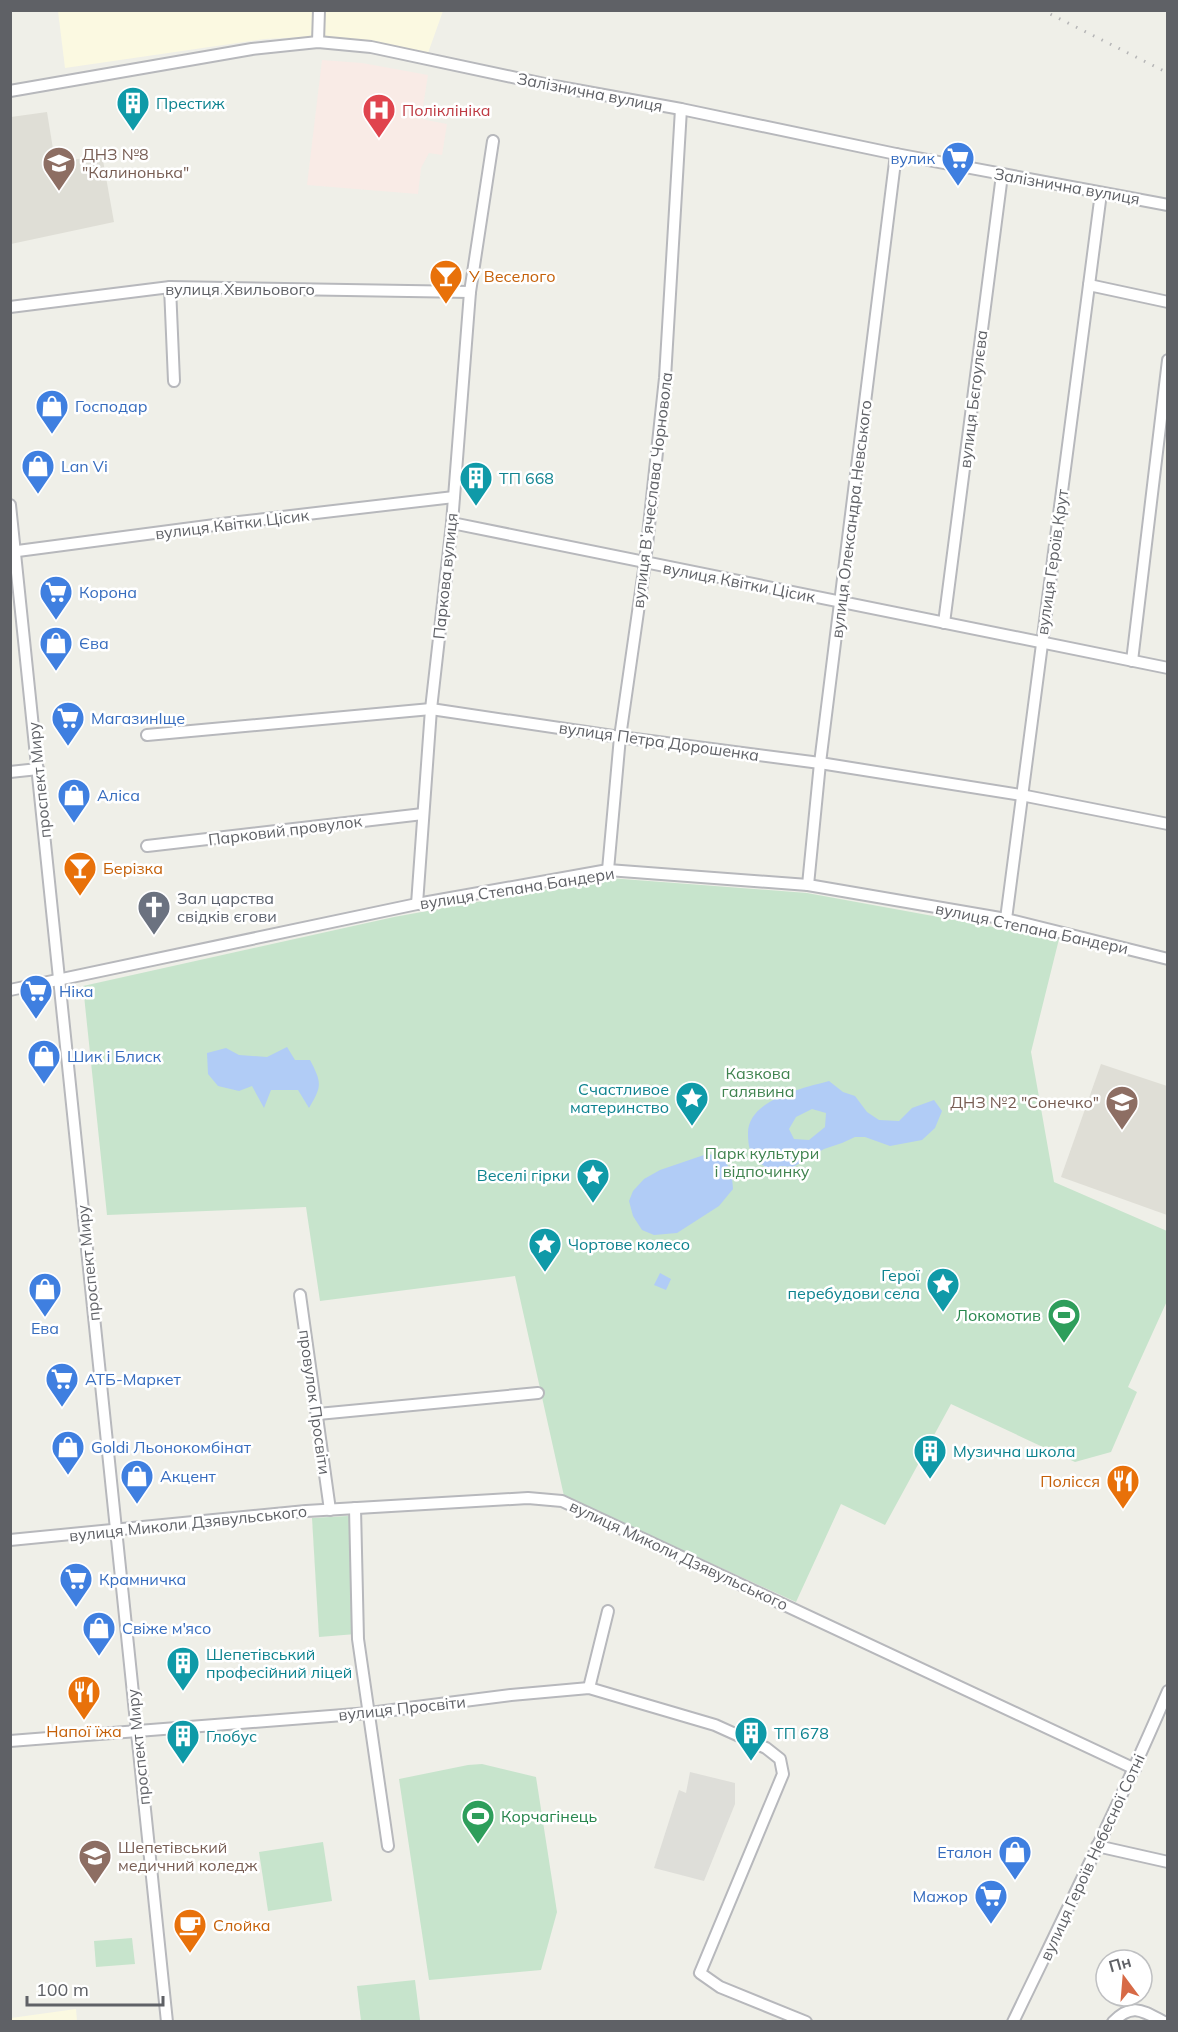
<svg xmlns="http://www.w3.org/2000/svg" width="1178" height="2032" font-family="Mulish,sans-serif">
<rect width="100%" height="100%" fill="#efefe8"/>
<g fill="#fbf9e1">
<polygon points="58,11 443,11 428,53 324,36 265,39 65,68"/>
<polygon points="76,2009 77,2021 11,2021 11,2018"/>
</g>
<polygon fill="#deded9" points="690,1772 735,1783 735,1804 704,1881 654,1868 679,1790 686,1793"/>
<g fill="#dfded6">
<polygon points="47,112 54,155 63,153 66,161 102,155 114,222 11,244 11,117"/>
<polygon points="1101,1064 1167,1086 1167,1215 1061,1177"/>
</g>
<polygon fill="#f9ebe6" points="322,60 362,63 428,75 421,119 447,124 442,155 429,153 421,168 418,194 307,185"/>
<g fill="#c7e4cc">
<polygon points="609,878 807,893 1059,939 1031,1052 1054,1182 1167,1231 1167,1301 1128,1387 1137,1392 1111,1452 1075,1462 951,1404 885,1525 841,1504 796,1602 564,1496 515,1276 320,1301 306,1207 107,1215 83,986 394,917"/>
<polygon points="348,1516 353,1521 356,1634 319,1637 312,1518"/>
<polygon points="482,1764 536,1777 557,1912 541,1970 429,1980 399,1779 468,1765"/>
<polygon points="323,1842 332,1901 268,1911 259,1852"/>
<polygon points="132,1938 135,1964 96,1967 94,1941"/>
<polygon points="415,1980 420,2020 361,2021 357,1986"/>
</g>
<g fill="#b1ccf6" fill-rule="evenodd">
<path d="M287 1047 295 1060H310C322 1083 322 1086 309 1108L298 1090H271L264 1108 252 1086 239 1091 218 1086 208 1074 207 1053 226 1048 239 1055 267 1057Z"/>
<path d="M829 1081 843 1092 855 1096 867 1112 879 1120 899 1121 912 1108 934 1100 942 1111 935 1128 922 1140 890 1146 865 1137H855L842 1143 824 1149 793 1167 780 1166 773 1173C755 1159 748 1157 748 1133 748 1100 803 1088 829 1081ZM812 1109 826 1113 825 1127 809 1140 794 1139 789 1129 796 1117Z"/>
<path d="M719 1154C730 1165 732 1174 733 1189L719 1206 677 1233 654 1235 642 1230 633 1216 629 1201 633 1191 644 1179 660 1170 704 1155Z"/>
<polygon points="660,1273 671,1279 666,1290 654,1285"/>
</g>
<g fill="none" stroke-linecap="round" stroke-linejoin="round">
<g stroke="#b7b8bc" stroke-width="14">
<g id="minor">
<polyline points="318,42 319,10"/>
<polyline points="10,91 252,49 318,42 371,47 554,86 681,109 896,154 1168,205"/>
<polyline points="1089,285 1101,193"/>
<polyline points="170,287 174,381"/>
<polyline points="10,307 170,287 470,292"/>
<path d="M10 505C63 1010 112 1516 167 2022"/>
<polyline points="452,523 1168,668"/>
<polyline points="10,552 230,523 454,497"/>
<polyline points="944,623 1002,175"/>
<polyline points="1132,661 1168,360"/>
<polyline points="147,735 431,709 620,737 820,763 1021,795 1168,824"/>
<polyline points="10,772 38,769"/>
<polyline points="147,846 423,814"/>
<polyline points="608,870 620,737 645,563 665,378 681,109"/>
<polyline points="808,885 820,763 896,154"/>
<polyline points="417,904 431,709 452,523 470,292 493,141"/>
<polyline points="1006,919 1089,285 1168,302"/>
<polyline points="10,990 417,904 608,870 808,885 1006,919 1168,959"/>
<polyline points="300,1295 330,1510"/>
<polyline points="318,1414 538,1393"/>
<polyline points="355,1508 358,1639 388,1846"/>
<polyline points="10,1540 306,1511 528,1498 562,1501 1135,1769"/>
<polyline points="589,1688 608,1611"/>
<polyline points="10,1741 369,1713 511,1695 589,1688 715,1725 766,1748 780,1759 783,1774 700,1973 720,1987 806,2022"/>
<polyline points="1097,1846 1168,1862"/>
<path d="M1013 2022C1066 1912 1120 1803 1168 1691"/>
<path d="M1113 2022C1132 2002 1143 2011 1164 2022"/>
</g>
</g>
<use href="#minor" stroke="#fff" stroke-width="10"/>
<polyline stroke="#b5b5b6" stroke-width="3" stroke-dasharray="1.5 8" stroke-linecap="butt" points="1042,10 1168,73"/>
</g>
<defs>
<g id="building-pin" transform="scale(1.725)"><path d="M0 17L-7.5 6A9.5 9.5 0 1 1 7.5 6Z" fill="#0f9aa8" stroke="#fff"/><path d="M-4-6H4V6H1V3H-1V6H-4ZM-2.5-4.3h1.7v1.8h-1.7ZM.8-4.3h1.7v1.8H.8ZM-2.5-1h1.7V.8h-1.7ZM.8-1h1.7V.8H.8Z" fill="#fff"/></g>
<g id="hospital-pin" transform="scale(1.725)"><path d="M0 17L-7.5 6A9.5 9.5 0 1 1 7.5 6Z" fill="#e0444e" stroke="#fff"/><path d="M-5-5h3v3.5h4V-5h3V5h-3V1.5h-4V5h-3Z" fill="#fff"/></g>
<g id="supermarket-pin" transform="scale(1.725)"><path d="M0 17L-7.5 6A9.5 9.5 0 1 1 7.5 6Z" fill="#3f7fe0" stroke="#fff"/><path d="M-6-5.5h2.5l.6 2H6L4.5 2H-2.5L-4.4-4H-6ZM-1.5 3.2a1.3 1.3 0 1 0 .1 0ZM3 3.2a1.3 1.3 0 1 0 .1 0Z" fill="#fff"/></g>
<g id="school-pin" transform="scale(1.725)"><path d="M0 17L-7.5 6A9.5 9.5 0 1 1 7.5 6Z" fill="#8d6e63" stroke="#fff"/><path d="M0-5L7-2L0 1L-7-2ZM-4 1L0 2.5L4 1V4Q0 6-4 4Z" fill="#fff"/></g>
<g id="bar-pin" transform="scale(1.725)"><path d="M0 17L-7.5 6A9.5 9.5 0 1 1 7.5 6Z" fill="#e8710a" stroke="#fff"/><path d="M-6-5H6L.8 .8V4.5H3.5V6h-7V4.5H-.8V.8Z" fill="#fff"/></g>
<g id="shop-pin" transform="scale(1.725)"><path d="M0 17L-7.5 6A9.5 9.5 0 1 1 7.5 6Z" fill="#3f7fe0" stroke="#fff"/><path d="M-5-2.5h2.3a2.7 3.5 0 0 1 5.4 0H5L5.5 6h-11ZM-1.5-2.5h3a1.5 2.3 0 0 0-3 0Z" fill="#fff"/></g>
<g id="church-pin" transform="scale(1.725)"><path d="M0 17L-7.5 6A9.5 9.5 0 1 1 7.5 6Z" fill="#6b7280" stroke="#fff"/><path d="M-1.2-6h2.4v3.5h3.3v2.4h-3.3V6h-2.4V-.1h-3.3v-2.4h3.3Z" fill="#fff"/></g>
<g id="sight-pin" transform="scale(1.725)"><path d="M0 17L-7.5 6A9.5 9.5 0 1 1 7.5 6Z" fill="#0f9aa8" stroke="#fff"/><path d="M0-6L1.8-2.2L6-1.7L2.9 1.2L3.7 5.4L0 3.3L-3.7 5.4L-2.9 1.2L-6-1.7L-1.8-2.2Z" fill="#fff"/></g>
<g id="stadium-pin" transform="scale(1.725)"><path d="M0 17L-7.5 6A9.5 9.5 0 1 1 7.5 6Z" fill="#2e9e5b" stroke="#fff"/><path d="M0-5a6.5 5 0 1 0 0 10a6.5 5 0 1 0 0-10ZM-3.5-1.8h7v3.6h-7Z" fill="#fff"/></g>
<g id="restaurant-pin" transform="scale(1.725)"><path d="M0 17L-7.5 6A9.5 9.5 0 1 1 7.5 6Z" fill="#e8710a" stroke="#fff"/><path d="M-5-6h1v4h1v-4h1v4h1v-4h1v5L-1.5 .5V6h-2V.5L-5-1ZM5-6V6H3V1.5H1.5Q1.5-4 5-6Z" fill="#fff"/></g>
<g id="university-pin" transform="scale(1.725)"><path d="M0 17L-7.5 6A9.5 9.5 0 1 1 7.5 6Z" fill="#8d6e63" stroke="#fff"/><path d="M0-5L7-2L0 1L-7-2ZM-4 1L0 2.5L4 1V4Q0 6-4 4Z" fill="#fff"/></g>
<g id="cafe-pin" transform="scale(1.725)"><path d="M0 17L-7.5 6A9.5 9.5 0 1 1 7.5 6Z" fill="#e8710a" stroke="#fff"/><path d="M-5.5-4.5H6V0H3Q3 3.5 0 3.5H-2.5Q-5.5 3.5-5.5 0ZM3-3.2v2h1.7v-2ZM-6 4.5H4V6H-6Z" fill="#fff"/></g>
</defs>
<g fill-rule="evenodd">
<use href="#building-pin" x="133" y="103"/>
<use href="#hospital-pin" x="379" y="110"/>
<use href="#supermarket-pin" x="958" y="158"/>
<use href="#school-pin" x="59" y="163"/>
<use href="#bar-pin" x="446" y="276"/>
<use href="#shop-pin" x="52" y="406"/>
<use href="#shop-pin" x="38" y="466"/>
<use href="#building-pin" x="476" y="478"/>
<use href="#supermarket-pin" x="56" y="592"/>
<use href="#shop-pin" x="56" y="643"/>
<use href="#supermarket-pin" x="68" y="718"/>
<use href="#shop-pin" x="74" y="795"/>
<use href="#bar-pin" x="80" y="868"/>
<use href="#church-pin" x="154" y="907"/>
<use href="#supermarket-pin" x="36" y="991"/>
<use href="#shop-pin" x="44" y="1056"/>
<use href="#sight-pin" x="692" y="1098"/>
<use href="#school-pin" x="1122" y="1102"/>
<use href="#sight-pin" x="593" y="1175"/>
<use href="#sight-pin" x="545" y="1244"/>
<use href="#sight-pin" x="943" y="1284"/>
<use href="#shop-pin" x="45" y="1289"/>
<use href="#stadium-pin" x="1064" y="1315"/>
<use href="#supermarket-pin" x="62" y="1379"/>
<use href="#shop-pin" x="68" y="1447"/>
<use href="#building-pin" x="930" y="1451"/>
<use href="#shop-pin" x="137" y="1476"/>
<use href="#restaurant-pin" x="1123" y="1481"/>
<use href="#supermarket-pin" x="76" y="1579"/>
<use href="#shop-pin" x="99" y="1628"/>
<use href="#building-pin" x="183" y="1663"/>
<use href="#restaurant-pin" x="84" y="1692"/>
<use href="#building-pin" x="751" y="1733"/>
<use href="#building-pin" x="183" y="1736"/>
<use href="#stadium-pin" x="478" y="1816"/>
<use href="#shop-pin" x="1015" y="1852"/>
<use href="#university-pin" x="95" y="1856"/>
<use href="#supermarket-pin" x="991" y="1896"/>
<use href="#cafe-pin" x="190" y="1925"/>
</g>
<g text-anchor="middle" stroke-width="5" stroke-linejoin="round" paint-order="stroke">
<g font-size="16" fill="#5f6166" stroke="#fff">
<text transform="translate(590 92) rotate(11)" y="6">Залізнична вулиця</text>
<text transform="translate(1067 186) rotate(10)" y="6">Залізнична вулиця</text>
<text x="240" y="295">вулиця Хвильового</text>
<text transform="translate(973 399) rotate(-83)" y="6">вулиця Бєгоулєва</text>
<text transform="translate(652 490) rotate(-83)" y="6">вулиця Вʼячеслава Чорновола</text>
<text transform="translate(851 519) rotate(-83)" y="6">вулиця Олександра Невського</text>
<text transform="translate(232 524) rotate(-7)" y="6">вулиця Квітки Цісик</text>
<text transform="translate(1052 562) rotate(-82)" y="6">вулиця Героїв Крут</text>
<text transform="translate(445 576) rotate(-84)" y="6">Паркова вулиця</text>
<text transform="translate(739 582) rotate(11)" y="6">вулиця Квітки Цісик</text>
<text transform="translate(659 741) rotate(8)" y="6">вулиця Петра Дорошенка</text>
<text transform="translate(39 780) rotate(-96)" y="6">проспект Миру</text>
<text transform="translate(285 830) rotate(-7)" y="6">Парковий провулок</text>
<text transform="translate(517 888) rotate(-9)" y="6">вулиця Степана Бандери</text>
<text transform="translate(1032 928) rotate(12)" y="6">вулиця Степана Бандери</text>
<text transform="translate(88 1263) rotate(-96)" y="6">проспект Миру</text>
<text transform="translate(315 1402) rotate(82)" y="6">провулок Просвіти</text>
<text transform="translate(188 1523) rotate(-6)" y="6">вулиця Миколи Дзявульського</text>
<text transform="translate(679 1555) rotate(25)" y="6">вулиця Миколи Дзявульського</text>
<text transform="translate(402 1708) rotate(-6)" y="6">вулиця Просвіти</text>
<text transform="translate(138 1747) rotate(-96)" y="6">проспект Миру</text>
<text transform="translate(1092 1857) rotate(-65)" y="6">вулиця Героїв Небесної Сотні</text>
</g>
<g font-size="16" fill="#0d838f" stroke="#fff" text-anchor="start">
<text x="156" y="109">Престиж</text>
<text x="499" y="484">ТП 668</text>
<text x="669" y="1095" text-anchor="end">Счастливое<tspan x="669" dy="18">материнство</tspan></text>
<text x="570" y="1181" text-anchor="end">Веселі гірки</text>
<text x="568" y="1250">Чортове колесо</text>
<text x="920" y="1281" text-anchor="end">Герої<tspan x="920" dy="18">перебудови села</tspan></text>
<text x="953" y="1457">Музична школа</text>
<text x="206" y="1660">Шепетівський<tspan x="206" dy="18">професійний ліцей</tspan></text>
<text x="774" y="1739">ТП 678</text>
<text x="206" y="1742">Глобус</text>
</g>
<g font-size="16" fill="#be3a42" stroke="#fff" text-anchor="start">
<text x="402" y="116">Поліклініка</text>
</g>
<g font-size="16" fill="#785e54" stroke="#fff" text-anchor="start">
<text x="82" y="160">ДНЗ №8<tspan x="82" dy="18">"Калинонька"</tspan></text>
<text x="1099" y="1108" text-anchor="end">ДНЗ №2 "Сонечко"</text>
<text x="118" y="1853">Шепетівський<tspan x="118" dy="18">медичний коледж</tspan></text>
</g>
<g font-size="16" fill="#366cbe" stroke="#fff" text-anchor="start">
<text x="935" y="164" text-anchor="end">вулик</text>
<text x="75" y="412">Господар</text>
<text x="61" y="472">Lan Vi</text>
<text x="79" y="598">Корона</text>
<text x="79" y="649">Єва</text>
<text x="91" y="724">МагазинІще</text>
<text x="97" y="801">Аліса</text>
<text x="59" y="997">Ніка</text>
<text x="67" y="1062">Шик і Блиск</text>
<text x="45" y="1334" text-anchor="middle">Ева</text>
<text x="85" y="1385">АТБ-Маркет</text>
<text x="91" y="1453">Goldi Льонокомбінат</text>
<text x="160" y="1482">Акцент</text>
<text x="99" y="1585">Крамничка</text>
<text x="122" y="1634">Свіже м'ясо</text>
<text x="992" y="1858" text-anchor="end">Еталон</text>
<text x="968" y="1902" text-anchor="end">Мажор</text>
</g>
<g font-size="16" fill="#c56008" stroke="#fff" text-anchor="start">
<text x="469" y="282">У Веселого</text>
<text x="103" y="874">Берізка</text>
<text x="1100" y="1487" text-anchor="end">Полісся</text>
<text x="84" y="1737" text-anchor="middle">Напої їжа</text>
<text x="213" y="1931">Слойка</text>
</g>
<g font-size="16" fill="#5b616d" stroke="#fff" text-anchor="start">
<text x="177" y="904">Зал царства<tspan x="177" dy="18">свідків єгови</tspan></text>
</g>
<g font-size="16" fill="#40834f" stroke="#fff">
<text x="758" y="1079">Казкова<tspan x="758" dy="18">галявина</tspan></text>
<text x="762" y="1159">Парк культури<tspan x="762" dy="18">і відпочинку</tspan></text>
</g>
<g font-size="16" fill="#27864d" stroke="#fff" text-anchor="end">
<text x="1041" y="1321">Локомотив</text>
<text x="501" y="1822" text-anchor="start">Корчагінець</text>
</g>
</g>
<rect width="1178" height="2032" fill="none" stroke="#5f6166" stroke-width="24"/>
<g transform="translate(1124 1978) rotate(344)"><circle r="28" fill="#ffffff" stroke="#bfc0c2" stroke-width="1.5"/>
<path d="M0-4.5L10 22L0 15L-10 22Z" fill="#d76a46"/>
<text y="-9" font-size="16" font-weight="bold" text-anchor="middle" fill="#5f6166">Пн</text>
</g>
<path d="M27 1996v9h136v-9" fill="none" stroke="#5f6166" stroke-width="3"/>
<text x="36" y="1996" font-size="18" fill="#5f6166" stroke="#ffffff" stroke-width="4.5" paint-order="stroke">100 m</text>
</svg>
